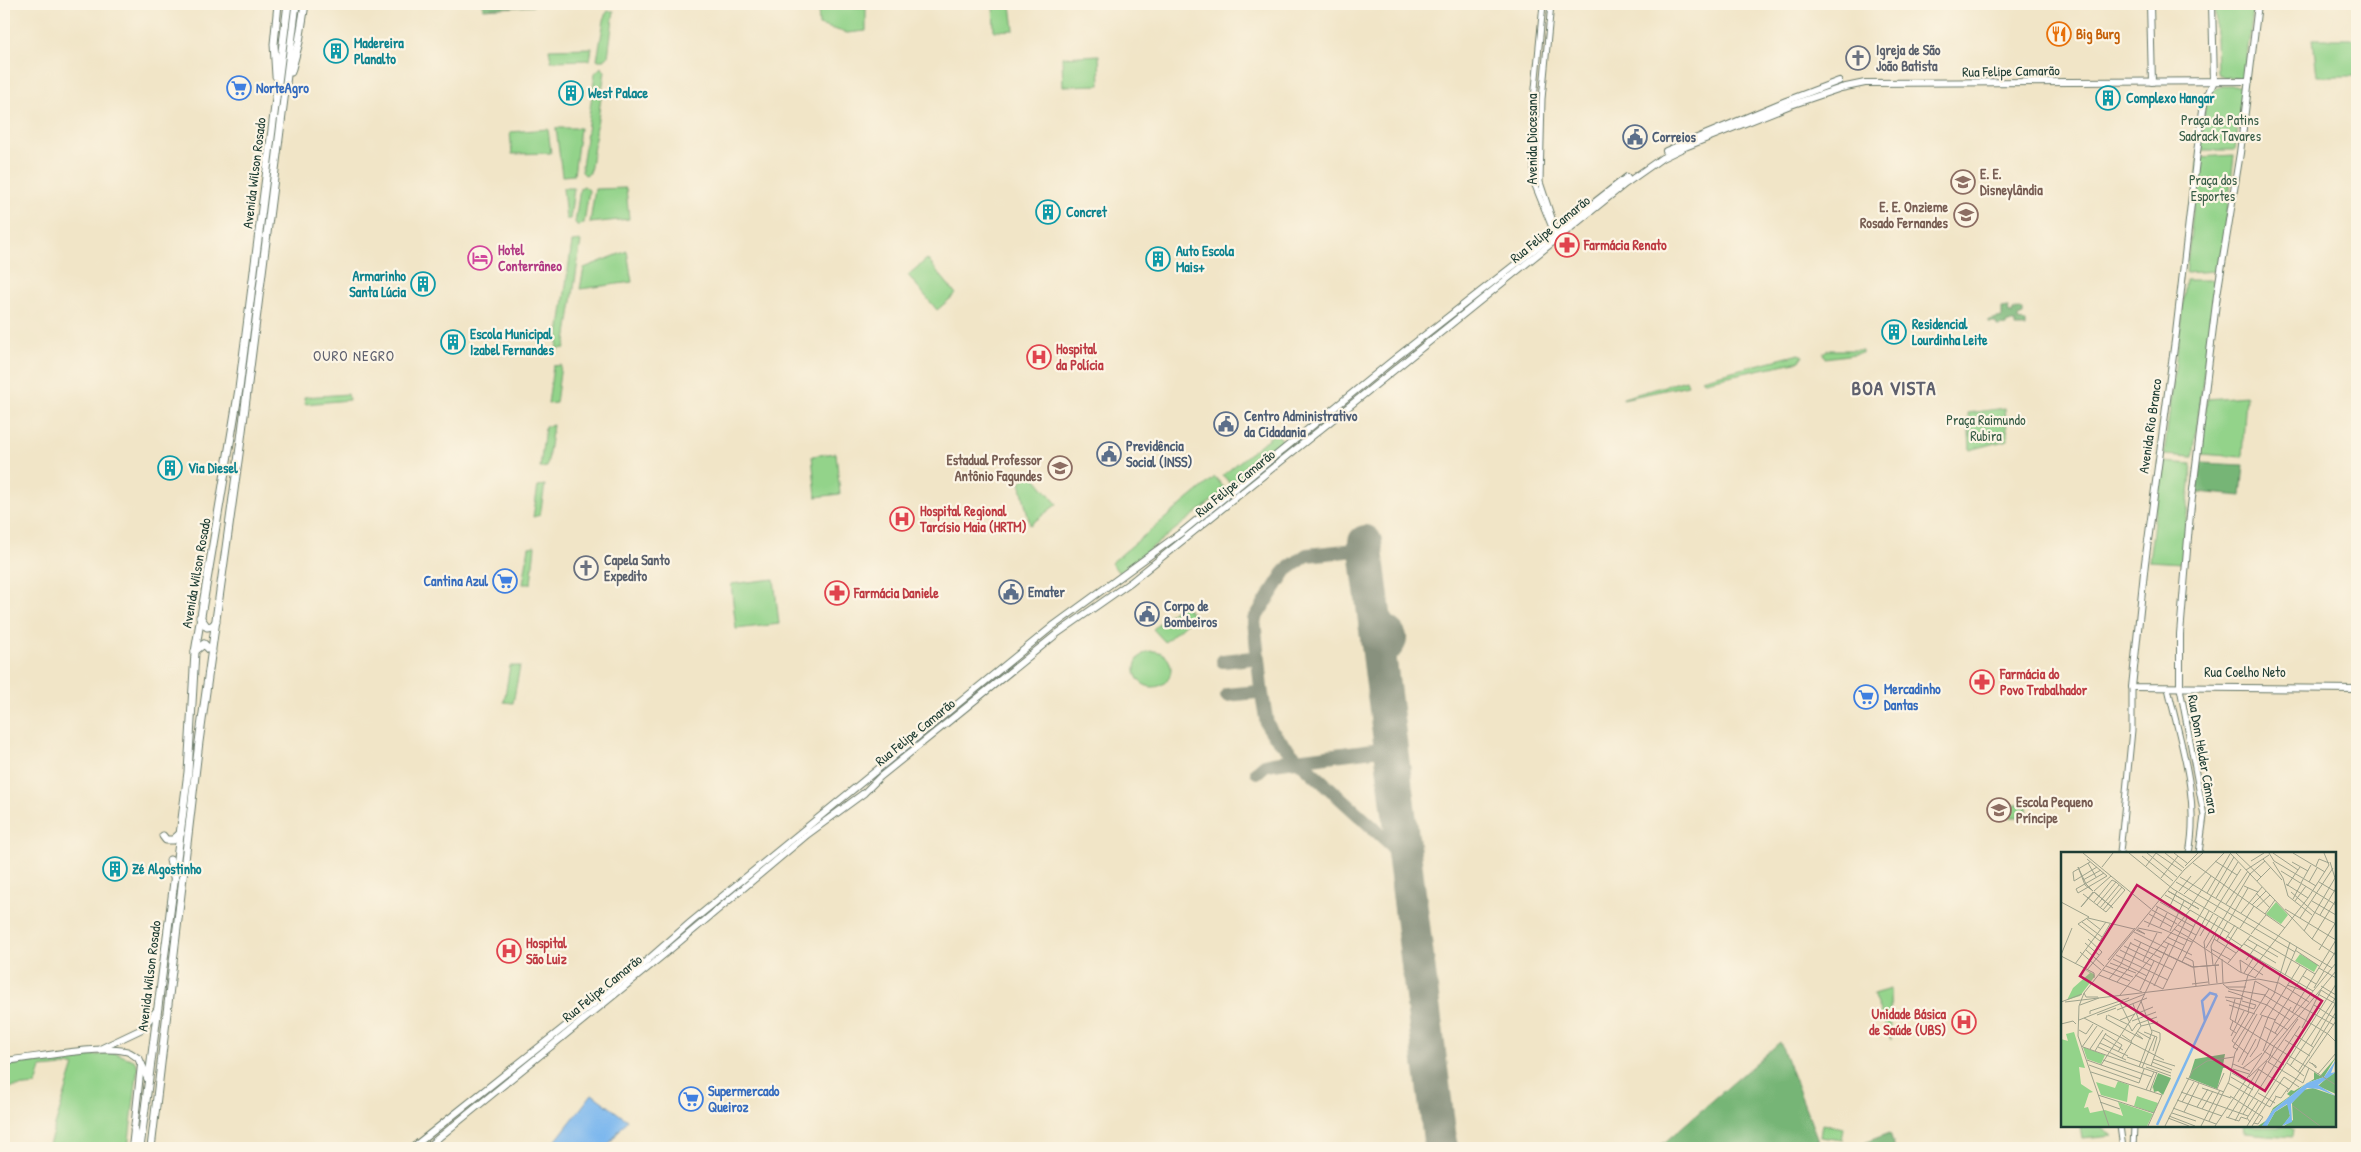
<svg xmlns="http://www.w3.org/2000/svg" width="2361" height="1152" font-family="'Patrick Hand',sans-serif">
<rect width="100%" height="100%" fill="#fcf5e5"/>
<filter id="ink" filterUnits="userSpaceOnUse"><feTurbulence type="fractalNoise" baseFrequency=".02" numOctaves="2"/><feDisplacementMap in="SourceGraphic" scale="10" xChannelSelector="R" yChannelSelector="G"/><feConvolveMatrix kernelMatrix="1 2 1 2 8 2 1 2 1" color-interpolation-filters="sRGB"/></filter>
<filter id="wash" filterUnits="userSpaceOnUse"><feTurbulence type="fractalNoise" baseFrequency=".0096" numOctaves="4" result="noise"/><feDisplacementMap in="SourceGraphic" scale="20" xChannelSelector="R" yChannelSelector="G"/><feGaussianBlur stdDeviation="1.12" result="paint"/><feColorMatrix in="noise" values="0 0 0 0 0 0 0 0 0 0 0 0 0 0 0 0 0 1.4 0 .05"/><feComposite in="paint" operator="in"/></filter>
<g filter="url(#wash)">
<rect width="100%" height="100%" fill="#f1e5c7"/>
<g fill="#93d38a" stroke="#59885f">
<polygon points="993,4 1011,4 1014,30 994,31"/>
<polygon points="2215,4 2254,4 2244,78 2224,78 2217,73"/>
<polygon points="818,7 866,7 866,31 847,33 819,25"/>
<polygon points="608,11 614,11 608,57 604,60 597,60 605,15"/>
<polygon points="2313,39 2357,39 2357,76 2317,76"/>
<polygon points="592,48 590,60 551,61 549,49"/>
<polygon points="1099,55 1100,85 1063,86 1062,57"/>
<polygon points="601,67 605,71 590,173 585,175 582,172 582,167 595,73"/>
<polygon points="2220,86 2243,86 2235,150 2200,150 2205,106 2214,88"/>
<polygon points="580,128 574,175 562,176 556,128"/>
<polygon points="548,129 551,153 512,154 510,132"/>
<polygon points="2234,155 2224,243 2216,271 2186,273 2199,157"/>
<polygon points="584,186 589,190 584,223 578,226 575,223 580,188"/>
<polygon points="563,188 574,188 570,219 566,219"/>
<polygon points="626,188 629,219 590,223 595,189"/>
<polygon points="581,241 565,348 557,349 572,242"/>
<polygon points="627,251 632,282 580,289 584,268"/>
<polygon points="927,259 956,294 937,310 908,275"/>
<polygon points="2186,280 2216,280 2193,457 2164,455"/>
<polygon points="1827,350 1862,350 1862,353 1825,358 1823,353"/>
<polygon points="1799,354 1803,356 1800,361 1705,381 1701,379"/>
<polygon points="561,365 556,403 548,404 553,366"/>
<polygon points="1686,380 1688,385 1623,399 1623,398"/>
<polygon points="348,394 349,400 305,404 304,397"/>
<polygon points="2246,396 2242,457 2201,454 2207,399"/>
<polygon points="2005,408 2008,440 1970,450 1968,413"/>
<polygon points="553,425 547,467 540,468 545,427"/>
<polygon points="1276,432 1285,444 1231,485 1223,475"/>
<polygon points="836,453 840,494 816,497 812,456"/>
<polygon points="2162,462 2192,464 2182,563 2149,561"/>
<polygon points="1031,473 1057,504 1030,525 1020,482"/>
<polygon points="1215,477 1226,490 1119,573 1111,563"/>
<polygon points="545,485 540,515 533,517 538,486"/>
<polygon points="535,546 531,584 523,584 529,547"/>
<polygon points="774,579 779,624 736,629 731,584"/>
<polygon points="1182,603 1194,616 1165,642 1153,629"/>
<circle cx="1153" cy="669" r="18"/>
<polygon points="510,666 520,666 513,703 504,702"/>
<rect x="2009" y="805" width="18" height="12"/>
<polygon points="1890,989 1891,1040 1873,994"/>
<polygon points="115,1053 134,1060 138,1067 128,1148 48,1148 74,1065 41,1068 36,1085 4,1088 4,1065"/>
<polygon points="1822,1124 1844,1128 1842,1140 1820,1137"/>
<polygon points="2080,1126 2100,1126 2112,1136 2082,1139"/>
<polygon points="2243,1126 2288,1126 2294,1130 2293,1137 2244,1133"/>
</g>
<g fill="#76b576" stroke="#4a7955">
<polygon points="482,4 533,4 533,6 483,9"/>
<polygon points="2008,307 2009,313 2012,313 2013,310 2023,310 2023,315 2018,317 2018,321 2026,322 2026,327 2015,327 2015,322 2007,322 2006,325 1997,326 1996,322 1989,322 1989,320 2002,317 2002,308"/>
<polygon points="2201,463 2244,465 2241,496 2197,492"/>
<polygon points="1780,1042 1821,1148 1658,1148"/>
<polygon points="1890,1133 1895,1148 1850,1148"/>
</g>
<polygon fill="#7cb7ee" stroke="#4e7a91" points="592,1094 627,1120 606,1148 550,1148"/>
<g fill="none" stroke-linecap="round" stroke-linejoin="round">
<g stroke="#88917e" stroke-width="14">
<polyline points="1366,549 1307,555 1286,570 1254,620 1261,688 1267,724 1272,732 1294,756 1404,856"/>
<path d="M1374 617C1386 620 1407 630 1398 646 1395 651 1391 655 1388 659 1385 666 1384 675 1383 682"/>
<polyline points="1223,661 1252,658 1257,653"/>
<polyline points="1227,695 1257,692 1261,688"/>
<polyline points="1257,772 1265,765 1273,763 1381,749 1392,758"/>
</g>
<polyline stroke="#88917e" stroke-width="34" points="1365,542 1441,1148"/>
</g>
</g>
<g filter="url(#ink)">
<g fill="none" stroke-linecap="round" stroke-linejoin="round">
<g stroke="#687867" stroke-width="7">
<g id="minor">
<polyline points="1543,4 1534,99 1534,183 1555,235"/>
<polyline points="1551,4 1542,99 1540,182 1557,233"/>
<path d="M2168 688C2180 742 2200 797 2189 853"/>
<polyline points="2180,688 2204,816 2199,853"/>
<polyline points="2120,853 2132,730 2132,687"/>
<polyline points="2120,1126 2123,1148"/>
<polyline points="2133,1148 2134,1126"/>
</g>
</g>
<g stroke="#687867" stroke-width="8">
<g id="major">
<polyline points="2150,4 2152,82"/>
<polyline points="2212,4 2214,81 2204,103 2197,152 2176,333 2145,563 2132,687 2357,689"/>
<polyline points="1666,151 1786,101 1839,81"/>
<polyline points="2180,688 2180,634 2190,514 2217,295 2240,153 2258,4"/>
<polyline points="102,1048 142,1029 156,1011"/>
<path d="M4 1061C36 1058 96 1045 125 1051 131 1052 135 1056 139 1059L141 1065 132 1148"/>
<polyline points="412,1148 635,971 691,922 1053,626 1182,532 1398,356 1627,177"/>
<polyline points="426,1148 672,948 808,834 864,793 880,777 1058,633 1131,582 1625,184 1662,158 1685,147 1788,106 1841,88 1865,83 2249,81"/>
</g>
</g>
<g stroke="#687867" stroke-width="9">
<g id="highway">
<polyline points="291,72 299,42 305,4"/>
<polyline points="276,76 274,44 278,4"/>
<polyline points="200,617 207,627 212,626 216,622"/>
<polyline points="195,651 204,644 212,652"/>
<polyline points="163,836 166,840 173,840 181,833"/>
<polyline points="170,860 174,877"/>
<polyline points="139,1059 148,1079"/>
<polyline points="134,1129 139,1145"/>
<polyline points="140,1148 188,772 195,652 239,389 288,4"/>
<polyline points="151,1148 199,742 240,447 296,4"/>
</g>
</g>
<use href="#minor" stroke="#fff" stroke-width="5"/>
<use href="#major" stroke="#fff" stroke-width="6"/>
<use href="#highway" stroke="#fff" stroke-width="7"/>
</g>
</g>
<defs>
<g id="restaurant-ring" transform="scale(1.25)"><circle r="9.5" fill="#fcf5e5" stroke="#e8710a" stroke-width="1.5"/><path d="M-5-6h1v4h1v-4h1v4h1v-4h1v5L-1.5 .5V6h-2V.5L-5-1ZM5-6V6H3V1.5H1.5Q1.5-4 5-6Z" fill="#e8710a"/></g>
<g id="building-ring" transform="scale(1.25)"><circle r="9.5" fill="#fcf5e5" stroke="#0f9aa8" stroke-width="1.5"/><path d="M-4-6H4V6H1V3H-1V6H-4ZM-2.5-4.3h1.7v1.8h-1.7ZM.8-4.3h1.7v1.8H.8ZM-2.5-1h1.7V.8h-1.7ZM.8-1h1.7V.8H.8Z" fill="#0f9aa8"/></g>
<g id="church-ring" transform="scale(1.25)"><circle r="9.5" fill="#fcf5e5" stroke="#6b7280" stroke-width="1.5"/><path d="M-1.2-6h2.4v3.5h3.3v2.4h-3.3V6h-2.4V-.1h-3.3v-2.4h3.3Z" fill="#6b7280"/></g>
<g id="supermarket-ring" transform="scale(1.25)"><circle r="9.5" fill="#fcf5e5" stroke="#3f7fe0" stroke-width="1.5"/><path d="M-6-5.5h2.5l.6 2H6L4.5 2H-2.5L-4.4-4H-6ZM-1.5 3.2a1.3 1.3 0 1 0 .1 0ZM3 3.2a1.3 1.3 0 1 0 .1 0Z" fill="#3f7fe0"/></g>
<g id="civic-ring" transform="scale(1.25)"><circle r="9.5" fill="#fcf5e5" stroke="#5c6f8a" stroke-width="1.5"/><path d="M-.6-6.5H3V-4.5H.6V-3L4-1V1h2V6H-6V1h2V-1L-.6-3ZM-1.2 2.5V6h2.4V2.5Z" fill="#5c6f8a"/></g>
<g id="school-ring" transform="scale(1.25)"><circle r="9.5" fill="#fcf5e5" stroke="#8d6e63" stroke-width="1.5"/><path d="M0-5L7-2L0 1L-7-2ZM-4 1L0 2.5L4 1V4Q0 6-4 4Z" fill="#8d6e63"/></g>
<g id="pharmacy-ring" transform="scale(1.25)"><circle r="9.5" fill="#fcf5e5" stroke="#e0444e" stroke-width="1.5"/><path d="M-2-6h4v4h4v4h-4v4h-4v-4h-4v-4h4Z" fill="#e0444e"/></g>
<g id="hotel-ring" transform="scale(1.25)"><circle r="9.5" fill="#fcf5e5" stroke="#d1479c" stroke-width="1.5"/><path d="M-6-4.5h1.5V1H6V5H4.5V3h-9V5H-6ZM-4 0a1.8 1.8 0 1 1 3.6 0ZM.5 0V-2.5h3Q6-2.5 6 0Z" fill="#d1479c"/></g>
<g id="hospital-ring" transform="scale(1.25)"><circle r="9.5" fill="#fcf5e5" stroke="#e0444e" stroke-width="1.5"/><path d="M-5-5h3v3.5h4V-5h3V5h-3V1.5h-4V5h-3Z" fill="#e0444e"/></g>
</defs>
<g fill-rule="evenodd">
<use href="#restaurant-ring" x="2059" y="34"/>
<use href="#building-ring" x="336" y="51"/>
<use href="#church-ring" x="1858" y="58"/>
<use href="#supermarket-ring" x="239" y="88"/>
<use href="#building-ring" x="571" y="93"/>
<use href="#building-ring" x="2108" y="98"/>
<use href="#civic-ring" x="1635" y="137"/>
<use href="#school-ring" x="1963" y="182"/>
<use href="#building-ring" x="1048" y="212"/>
<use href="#school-ring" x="1966" y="215"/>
<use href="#pharmacy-ring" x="1567" y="245"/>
<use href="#hotel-ring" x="480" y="258"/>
<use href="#building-ring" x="1158" y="259"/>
<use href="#building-ring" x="423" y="284"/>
<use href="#building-ring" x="1894" y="332"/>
<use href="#building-ring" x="453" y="342"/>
<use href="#hospital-ring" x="1039" y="357"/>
<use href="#civic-ring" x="1226" y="424"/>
<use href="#civic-ring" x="1109" y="454"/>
<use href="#building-ring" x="170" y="468"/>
<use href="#school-ring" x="1060" y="468"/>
<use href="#hospital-ring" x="902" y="519"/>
<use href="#church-ring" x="586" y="568"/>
<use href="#supermarket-ring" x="505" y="581"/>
<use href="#civic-ring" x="1011" y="592"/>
<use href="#pharmacy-ring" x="837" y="593"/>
<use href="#civic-ring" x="1147" y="614"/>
<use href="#pharmacy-ring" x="1982" y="682"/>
<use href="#supermarket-ring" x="1866" y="697"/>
<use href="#school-ring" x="1999" y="810"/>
<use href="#building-ring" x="115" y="869"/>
<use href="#hospital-ring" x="509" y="951"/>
<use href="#hospital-ring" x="1964" y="1022"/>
<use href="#supermarket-ring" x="691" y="1099"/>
</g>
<g text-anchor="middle" stroke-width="4.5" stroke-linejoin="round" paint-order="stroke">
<g font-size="14" font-weight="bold" fill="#c56008" stroke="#fcf5e5" text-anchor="start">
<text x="2076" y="39">Big Burg</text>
</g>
<g font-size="14" font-weight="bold" fill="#0d838f" stroke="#fcf5e5" text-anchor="start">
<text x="354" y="48">Madereira<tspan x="354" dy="16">Planalto</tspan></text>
<text x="588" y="98">West Palace</text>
<text x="2126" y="103">Complexo Hangar</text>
<text x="1066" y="217">Concret</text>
<text x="1176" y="256">Auto Escola<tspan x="1176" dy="16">Mais+</tspan></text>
<text x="406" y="281" text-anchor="end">Armarinho<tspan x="406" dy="16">Santa Lúcia</tspan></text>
<text x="1912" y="329">Residencial<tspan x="1912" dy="16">Lourdinha Leite</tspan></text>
<text x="470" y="339">Escola Municipal<tspan x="470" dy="16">Izabel Fernandes</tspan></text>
<text x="188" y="473">Via Diesel</text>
<text x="132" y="874">Zé Algostinho</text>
</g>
<g font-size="14" font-weight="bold" fill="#5b616d" stroke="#fcf5e5" text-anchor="start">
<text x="1876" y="55">Igreja de São<tspan x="1876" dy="16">João Batista</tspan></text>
<text x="604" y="565">Capela Santo<tspan x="604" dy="16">Expedito</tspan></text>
</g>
<g font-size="14" fill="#1f3d34" stroke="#fcf5e5">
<text transform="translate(2011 71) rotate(-1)" y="5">Rua Felipe Camarão</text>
<text transform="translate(1532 139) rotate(-90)" y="5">Avenida Diocesana</text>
<text transform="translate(254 173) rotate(-83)" y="5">Avenida Wilson Rosado</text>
<text transform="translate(1550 229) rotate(-39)" y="5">Rua Felipe Camarão</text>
<text transform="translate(2150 426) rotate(-82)" y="5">Avenida Rio Branco</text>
<text transform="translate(1235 483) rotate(-39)" y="5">Rua Felipe Camarão</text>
<text transform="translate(196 573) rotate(-80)" y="5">Avenida Wilson Rosado</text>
<text x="2245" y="677">Rua Coelho Neto</text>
<text transform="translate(915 732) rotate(-39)" y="5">Rua Felipe Camarão</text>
<text transform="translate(2203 754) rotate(80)" y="5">Rua Dom Helder Câmara</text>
<text transform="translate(149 976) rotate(-83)" y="5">Avenida Wilson Rosado</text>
<text transform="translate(602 988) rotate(-39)" y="5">Rua Felipe Camarão</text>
</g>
<g font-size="14" font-weight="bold" fill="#366cbe" stroke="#fcf5e5" text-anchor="start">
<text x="256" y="93">NorteAgro</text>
<text x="488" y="586" text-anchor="end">Cantina Azul</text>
<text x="1884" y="694">Mercadinho<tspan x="1884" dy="16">Dantas</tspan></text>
<text x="708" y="1096">Supermercado<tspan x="708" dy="16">Queiroz</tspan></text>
</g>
<g font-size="14" fill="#365b45" stroke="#fcf5e5">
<text x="2220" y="125">Praça de Patins<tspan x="2220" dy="16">Sadrack Tavares</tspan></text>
<text x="2213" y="185">Praça dos<tspan x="2213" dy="16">Esportes</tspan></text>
<text x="1986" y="425">Praça Raimundo<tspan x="1986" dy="16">Rubira</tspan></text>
</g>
<g font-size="14" font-weight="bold" fill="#4e5e75" stroke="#fcf5e5" text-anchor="start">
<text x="1652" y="142">Correios</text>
<text x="1244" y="421">Centro Administrativo<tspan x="1244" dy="16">da Cidadania</tspan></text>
<text x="1126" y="451">Previdência<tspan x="1126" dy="16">Social (INSS)</tspan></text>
<text x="1028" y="597">Emater</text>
<text x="1164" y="611">Corpo de<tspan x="1164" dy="16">Bombeiros</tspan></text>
</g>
<g font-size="14" font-weight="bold" fill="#785e54" stroke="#fcf5e5" text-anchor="start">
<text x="1980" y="179">E. E.<tspan x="1980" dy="16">Disneylândia</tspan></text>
<text x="1948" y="212" text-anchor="end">E. E. Onzieme<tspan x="1948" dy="16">Rosado Fernandes</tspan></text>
<text x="1042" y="465" text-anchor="end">Estadual Professor<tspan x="1042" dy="16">Antônio Fagundes</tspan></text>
<text x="2016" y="807">Escola Pequeno<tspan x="2016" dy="16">Príncipe</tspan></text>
</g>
<g font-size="14" font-weight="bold" fill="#be3a42" stroke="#fcf5e5" text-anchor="start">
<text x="1584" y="250">Farmácia Renato</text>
<text x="1056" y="354">Hospital<tspan x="1056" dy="16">da Polícia</tspan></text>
<text x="920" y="516">Hospital Regional<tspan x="920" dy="16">Tarcísio Maia (HRTM)</tspan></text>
<text x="854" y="598">Farmácia Daniele</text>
<text x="2000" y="679">Farmácia do<tspan x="2000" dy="16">Povo Trabalhador</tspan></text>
<text x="526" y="948">Hospital<tspan x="526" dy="16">São Luiz</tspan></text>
<text x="1946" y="1019" text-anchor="end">Unidade Básica<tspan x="1946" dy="16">de Saúde (UBS)</tspan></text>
</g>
<g font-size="14" font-weight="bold" fill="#b23c85" stroke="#fcf5e5" text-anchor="start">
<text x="498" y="255">Hotel<tspan x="498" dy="16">Conterrâneo</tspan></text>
</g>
<g font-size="15" letter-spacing="1" fill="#5e606e" stroke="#fcf5e5">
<text x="354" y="361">OURO NEGRO</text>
</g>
<g font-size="19" font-weight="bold" letter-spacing="1" fill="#5e606e" stroke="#fcf5e5">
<text x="1894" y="395">BOA VISTA</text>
</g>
</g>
<g transform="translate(2061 852)">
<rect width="275" height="275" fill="#f1e5c7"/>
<path d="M215 50 227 63 220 72 205 62ZM239 102 257 113 253 120 234 109ZM19 115 33 122 34 124 19 144 6 148 12 136 29 121ZM13 180 24 216 18 215 20 232 32 240 28 241 23 256 27 255 29 261 44 258 62 264 57 250 92 262 86 274H0V187L7 189 5 182ZM22 195 44 203 40 212 26 207ZM57 229 68 233 66 250 40 243 35 230 54 236ZM76 244 97 251 93 261 73 254Z" fill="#93d38a"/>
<path d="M164 202 162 213 168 215 162 216 156 237 128 226 134 207ZM275 205 263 225 246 231 212 258 205 271 201 274H197L206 268 212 256 229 244 226 242 230 238 233 239 253 227V220L259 224ZM275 220V242L257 234 267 225ZM97 221 110 226 102 243 97 239 93 240 92 235 90 239ZM252 236 275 244V274H223L232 268 231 251 242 238ZM227 252 229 264 224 271 221 274H206L214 260Z" fill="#76b576"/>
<path d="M275 208 270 221 275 220 257 233 275 244 258 237 246 236 230 252 231 270 221 274 229 264 226 252 214 260 206 274H201L212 258 246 231 263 225Z" fill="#7cb7ee"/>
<path fill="none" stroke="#7cb7ee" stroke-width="2.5" d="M144 169 141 149 149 141 156 143M96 273 156 143"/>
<path fill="none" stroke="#9da28c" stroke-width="1" d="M22 1 90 57M68 1 112 37 254 122M86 1 116 25M95 1 121 19M104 1 123 16M113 1 126 11M169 1 251 87 275 103M175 1 200 25M208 1 213 9 255 34M212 1 237 18M232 1 264 20M81 4 112 29M202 7 221 28M154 9 176 23M190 9 203 1M212 10 222 26 227 44M231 10 247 19M27 11 35 25M132 11 224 76M85 14 95 1M124 14 137 1M255 14 258 7 268 11M41 15 52 1M185 18 208 3M220 19 275 53M189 22 204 9M119 25 271 116M100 26 117 4M22 28 40 18M13 29 12 20 29 10M13 29 36 15M196 29 210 15M115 30 234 100M248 30 256 16M258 30 275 40M240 31 250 13M225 32 247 46M183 34 197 40M226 34 239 15M15 37 17 41 46 24 26 7M15 37 43 21M32 39 24 33 17 15 25 32 32 39M33 39 50 24M107 39 138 57 107 39M118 39 130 24M32 40 20 55 33 40M33 40 52 56 33 40M230 40 253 60 275 72M146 41 169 2M195 41 209 56M22 42 45 60 64 38 55 30M123 42 163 1M104 43 128 57M227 44 251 63M155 46 177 10M232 47 240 32M234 49 245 34M251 49 275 63M0 50 28 65 17 72 39 89 49 72M33 50 51 28 55 30M99 50 252 139M165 52 187 19M36 53 55 30M191 53 205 39M95 54 133 75M39 56 58 33M108 56 116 39M195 56 209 43M224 57 275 88M42 58 61 35M91 58 116 72M127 58 150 24M153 60 180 17M180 61 201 35M88 62 111 75M204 62 214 48M259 63 275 36M27 66 73 77M239 66 272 16M26 67 40 78M83 69 131 90M168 69 187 36M21 70 41 85M117 73 135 83M87 75 97 55M99 75 106 61M77 76 101 81M179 76 193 54M113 77 127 85M75 78 84 82 76 77M109 79 123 49M243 79 274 26 269 10M73 80 105 96M190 82 205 63M139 84 152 62M166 84 181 94M106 85 123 93M128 86 179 120 195 126M27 87 41 100M73 87 131 115 158 113 132 115 94 97M153 87 175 101M186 87 217 105M251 87 275 48M164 88 174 73M102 89 131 103M156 89 167 69M24 91 38 103M69 91 100 106M183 92 215 111M63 94 112 118M145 96 189 22M150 97 170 108M25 98 43 114M59 98 91 114M234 98 258 114M258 98 275 70M19 100 40 118M0 103 11 76M55 103 107 128M0 104 33 121V126M124 105 132 109 135 134M52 107 86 124M161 107 162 131M47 108 74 76M185 108 196 93M82 109 96 81M121 110 148 59M49 111 75 121M167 111 190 83M275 111 209 192 275 233M14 112 45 70M152 113 150 94 155 83M45 114 72 125M258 116 275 126M26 118 41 100M42 118 69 129M67 118 80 90M263 118 275 99M180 120 179 108 202 123M183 121 193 105M38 123 81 140M74 123 102 137 135 70 173 5M224 123 236 95M242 124 255 132M194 126 204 112M48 127 60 112 70 90M194 129 273 173M56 130 66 118M156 131 154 112 177 75M131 132 147 130M148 132 143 90 157 65M162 132 168 137 204 143M226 133 244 139M93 134 126 66M260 134 275 143M165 135H185M253 136 263 119M79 138 93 109M167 139 182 144M23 141 25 145H37M257 142 275 152M59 143 129 58 168 81M203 143 267 182 275 190M181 144 206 153 229 168M164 145 182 147M240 145 275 88M165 148 193 157M181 149 195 153 193 157M0 150 21 142M4 150 197 127 218 131 248 150M59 151 69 171M72 152 80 174M19 153 38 146M168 153 194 162M253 153 275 167M56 158 86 146M187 160 194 129M231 161 240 145M29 162V159L68 146M75 162 92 155M36 163 55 156M46 163 45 167 74 183M47 163 68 173 71 179M199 163 213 142 229 90M200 163 215 168M23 166 103 208M18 168 84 142M59 168 74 162M71 169 95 160M172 169 169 177 175 181M174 170 187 123 247 46 268 13 263 1M214 170 227 178M0 172 12 169 15 172M80 174 97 170M204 175 217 183M241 176 260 138 274 147M18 178 25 182 32 172M71 179 76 172 96 165M76 179 90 187M83 180 96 185 92 199M214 181 230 155M44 182 61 193 57 200M61 183 71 190 61 206M74 183 82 187 75 181M234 183 252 195M170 184 183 159M42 186 62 198M224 188 249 204M70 189 80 174M39 191 67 204M213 194 275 119M250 194 274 152M21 195 36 174M22 195 96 221M37 195 65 208M29 197 42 178M177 198 172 195 208 137M34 199 45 181M202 199 214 168 246 117M203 199 223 213M187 202 171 189 188 160M66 205 110 221M189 205 196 195 207 165 239 113M92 207 114 214M26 208 80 227M42 208 91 225M91 210 111 218M177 210 201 164M207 210 237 167M207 210 242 231M248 210 255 214V216L251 211M226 211 243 224M172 212 189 219M28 213 78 231 83 217M40 213 75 160 108 91M181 213 195 187M90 214 99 188V181L91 178M229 214 275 145M78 215 91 180 80 149M85 215 110 224M81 216 94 184M182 216 201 201M172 217 188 222M197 217 228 237M30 220 101 243 87 274M237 220 275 160M171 221 185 229M257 222 275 201M170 225 192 238M188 225 208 206 213 194M125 226 163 240M167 231 209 255 215 245M242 231 248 216M141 236 170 246M156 237 163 221M85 238 93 220M89 239 96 220M120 240 187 264M226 240 275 169M197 241 214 251M37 243 93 261M211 243 223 225 238 235M169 244 202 265 197 272 193 271M214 244 220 246 227 236M116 248 161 264M39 250 59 257M121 250 133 230M232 254 259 274M136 255 147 237M112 256 155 272M141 257 152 239M123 260 138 231M111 261 135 269M182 262 239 174M108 264 134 274M165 265 178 269 180 265 186 267M107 266 128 274M167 266 198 217M148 269 168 229 174 201 196 162M174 269 206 209M189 270 186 266 197 249M48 274 17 184 18 154 23 141 55 101 123 18 142 1M104 274 132 218 146 209 173 205M140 274 159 238M154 274 209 192 169 167 174 147M186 274 275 132M191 274 211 243"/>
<path fill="#c2185b" fill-opacity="0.15" stroke="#c2185b" stroke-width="2.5" d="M76 33 261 149 204 239 19 124Z"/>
<rect width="275" height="275" fill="none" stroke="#1f3d34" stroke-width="2.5"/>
</g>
<rect width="2361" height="1152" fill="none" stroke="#fcf5e5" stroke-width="20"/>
</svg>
